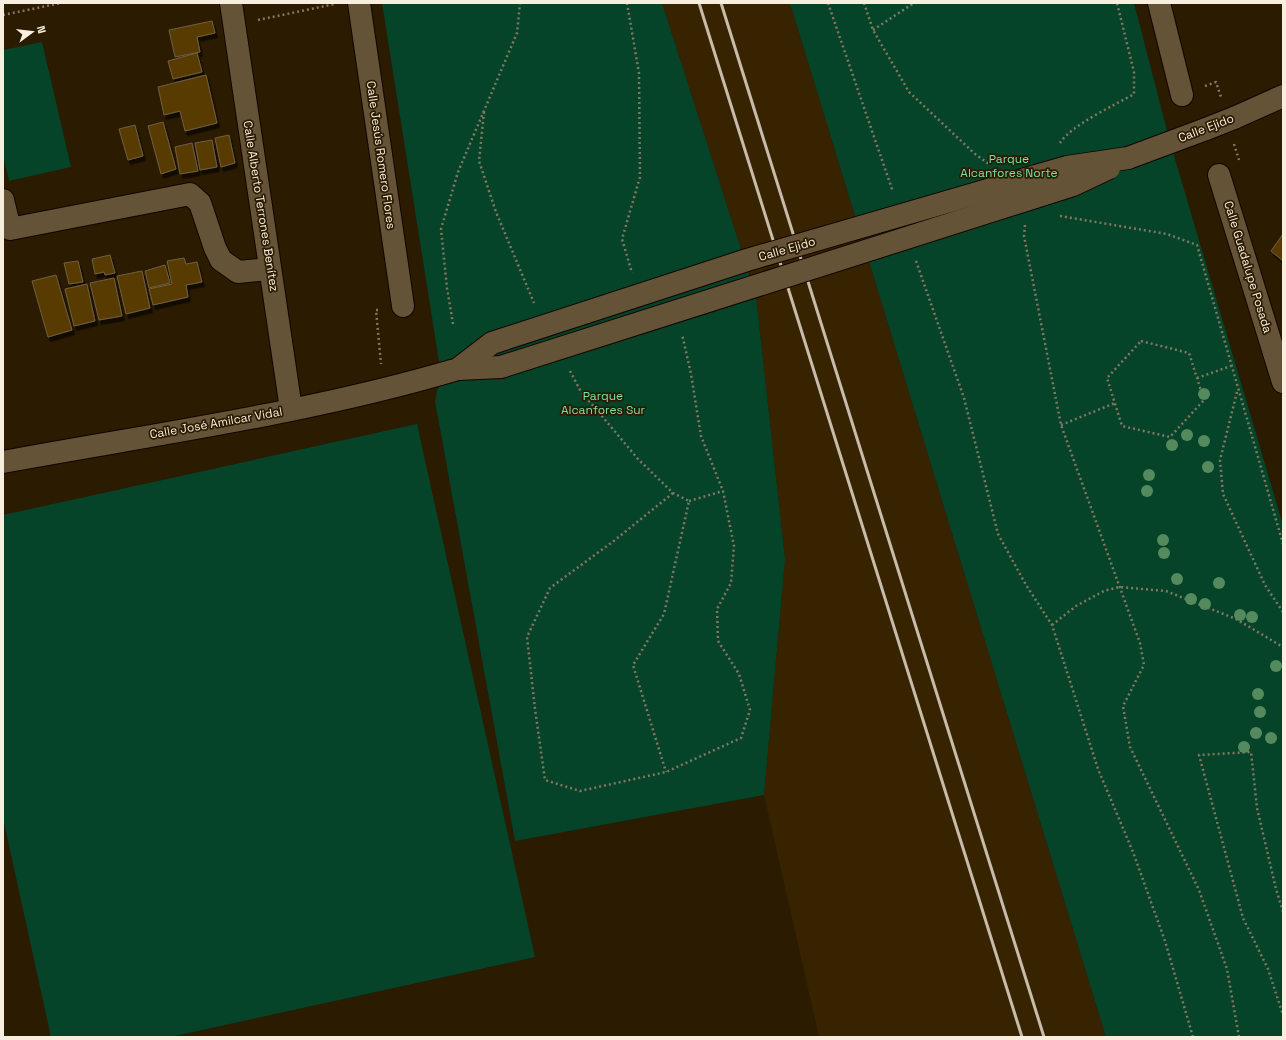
<svg xmlns="http://www.w3.org/2000/svg" width="1286" height="1040" font-family="'Space Grotesk',sans-serif">
<defs>
<filter id="shadow"><feDropShadow dx="2.5" dy="4.5" stdDeviation="0" flood-color="#0009"/></filter>
</defs>
<rect width="100%" height="100%" fill="#2a1b01"/>
<polygon fill="#372300" points="662,3 790,3 1106,1037 819,1037 764,795 785,559 756,296"/>
<g fill="#054429">
<polygon points="382,3 662,3 756,296 785,559 764,795 515,841 435,401 441,374"/>
<polygon points="790,3 1134,3 1170,142 1283,525 1283,1037 1106,1037"/>
<polygon points="42,42 71,167 9,181 3,156 3,50"/>
<polygon points="417,424 535,957 170,1037 51,1037 3,818 3,515"/>
</g>
<g fill="#583b00" stroke="#715f43" filter="url(#shadow)">
<polygon points="212,21 215,33 197,37 200,52 175,57 169,30"/>
<polygon points="197,53 202,72 173,79 168,61"/>
<polygon points="206,75 217,123 185,131 180,111 164,115 158,87"/>
<polygon points="163,122 176,169 161,174 148,126"/>
<polygon points="135,125 143,156 128,160 119,129"/>
<polygon points="229,135 235,163 221,167 215,138"/>
<polygon points="212,140 217,167 200,170 195,143"/>
<polygon points="192,143 198,171 180,174 175,147"/>
<polygon points="1283,234 1283,261 1271,251"/>
<polygon points="110,255 115,273 105,275 104,272 95,274 92,259"/>
<polygon points="184,258 186,264 197,262 202,282 186,285 188,297 153,305 149,289 172,284 167,261"/>
<polygon points="78,261 83,282 69,284 64,263"/>
<polygon points="165,265 170,283 149,288 145,271"/>
<polygon points="142,271 150,308 126,314 117,276"/>
<polygon points="56,275 72,330 48,337 32,281"/>
<polygon points="114,278 122,316 99,320 90,283"/>
<polygon points="87,284 95,321 74,326 65,289"/>
</g>
<g fill="none" stroke-linecap="round" stroke-linejoin="round">
<g stroke="#120500" stroke-width="24">
<g id="minor">
<polyline points="231,3 291,409"/>
<polyline points="359,3 403,306"/>
<polyline points="1159,3 1182,95"/>
<polyline points="1234,118 1283,96"/>
<polyline points="1128,158 1206,129"/>
<polyline points="1219,175 1283,382"/>
<polyline points="3,200 10,229 190,194 200,203 215,248 221,260 238,272 270,269"/>
<path d="M3 462C155 434 310 413 458 369"/>
</g>
</g>
<g stroke="#837761" stroke-width="2.5" stroke-dasharray="2 3" stroke-linecap="butt">
<polyline points="627,3 639,73 640,177 622,239 632,273"/>
<polyline points="828,3 893,192"/>
<polyline points="864,3 873,30 909,92 975,154 989,164"/>
<polyline points="3,15 61,3"/>
<polyline points="258,20 335,4"/>
<polyline points="873,30 914,3"/>
<polyline points="1205,86 1216,82 1221,97"/>
<polyline points="484,112 479,161 496,212 534,303"/>
<path d="M1060 143C1071 125 1115 105 1134 94V72L1117 3"/>
<polyline points="1234,144 1239,160"/>
<polyline points="1060,216 1167,234 1197,245 1283,544"/>
<polyline points="1025,225 1024,236 1061,425 1140,643 1144,665 1123,706 1130,747 1199,890 1227,969 1239,1037"/>
<polyline points="916,261 964,398 998,534 1026,585 1052,625 1098,769 1133,852 1165,941 1193,1037"/>
<polyline points="378,310 376,310 381,364"/>
<polyline points="453,324 447,288 441,229 458,172 517,33 520,3"/>
<polygon points="1141,341 1189,353 1204,400 1170,437 1122,426 1107,378"/>
<polyline points="570,371 580,390 638,459 673,493 689,501 664,614 633,665 666,772"/>
<polyline points="1197,378 1231,366"/>
<polyline points="1237,392 1220,460 1223,494 1265,585 1283,612"/>
<polyline points="1061,425 1115,403"/>
<polyline points="673,493 615,540 550,588 527,637 535,709 545,780 580,791 666,772 741,738 750,710 739,674 718,641 717,609 731,583 734,546 723,491 701,436 691,374 682,334"/>
<polyline points="689,501 723,491"/>
<polyline points="1052,625 1076,606 1104,591 1119,587 1166,591 1236,619 1283,647"/>
<polyline points="1283,912 1276,889 1257,808 1251,752 1199,755 1243,918 1268,969 1283,1015"/>
</g>
<use href="#minor" stroke="#655338" stroke-width="22"/>
<g stroke="#c7bba9" stroke-width="3">
<polyline points="699,3 1022,1037"/>
<polyline points="721,3 1044,1037"/>
</g>
<g stroke="#120500" stroke-width="24" stroke-linecap="butt">
<g id="minor-bridge">
<polyline points="1206,129 1234,118"/>
<polyline points="458,369 492,343 747,260 1067,167 1128,158"/>
<polyline points="458,369 501,367 1073,185 1109,168"/>
</g>
</g>
<use href="#minor-bridge" stroke="#655338" stroke-width="22"/>
</g>
<g fill="#55895e">
<circle cx="1204" cy="394" r="6"/>
<circle cx="1187" cy="435" r="6"/>
<circle cx="1204" cy="441" r="6"/>
<circle cx="1172" cy="445" r="6"/>
<circle cx="1208" cy="467" r="6"/>
<circle cx="1149" cy="475" r="6"/>
<circle cx="1147" cy="491" r="6"/>
<circle cx="1163" cy="540" r="6"/>
<circle cx="1164" cy="553" r="6"/>
<circle cx="1177" cy="579" r="6"/>
<circle cx="1219" cy="583" r="6"/>
<circle cx="1191" cy="599" r="6"/>
<circle cx="1205" cy="604" r="6"/>
<circle cx="1240" cy="615" r="6"/>
<circle cx="1252" cy="617" r="6"/>
<circle cx="1276" cy="666" r="6"/>
<circle cx="1258" cy="694" r="6"/>
<circle cx="1260" cy="712" r="6"/>
<circle cx="1256" cy="733" r="6"/>
<circle cx="1271" cy="738" r="6"/>
<circle cx="1244" cy="747" r="6"/>
</g>
<g text-anchor="middle" stroke-width="3.5" stroke-linejoin="round" paint-order="stroke">
<g font-size="12" fill="#f8eede" stroke="#2a1b01">
<text transform="translate(1206 128) rotate(-21)" y="4">Calle Ejido</text>
<text transform="translate(381 155) rotate(82)" y="4">Calle Jesús Romero Flores</text>
<text transform="translate(261 206) rotate(81)" y="4">Calle Alberto Terrones Benítez</text>
<text transform="translate(787 249) rotate(-16)" y="4">Calle Ejido</text>
<text transform="translate(1248 267) rotate(73)" y="4">Calle Guadalupe Posada</text>
<text transform="translate(216 423) rotate(-10)" y="4">Calle José Amilcar Vidal</text>
</g>
<g font-size="12" fill="#78e3aa" stroke="#2a1b01">
<text x="1009" y="163">Parque<tspan x="1009" dy="14">Alcanfores Norte</tspan></text>
<text x="603" y="400">Parque<tspan x="603" dy="14">Alcanfores Sur</tspan></text>
</g>
</g>
<rect width="1286" height="1040" fill="none" stroke="#f8eede" stroke-width="8"/>
<g transform="translate(32 32) rotate(75)" stroke="#2a1b01" stroke-width="3" paint-order="stroke">
<path d="M0-3L7 15L0 10L-7 15Z" fill="#f8eede"/>
<text y="-6" font-size="11" font-weight="bold" text-anchor="middle" fill="#f8eede">N</text>
</g>
</svg>
